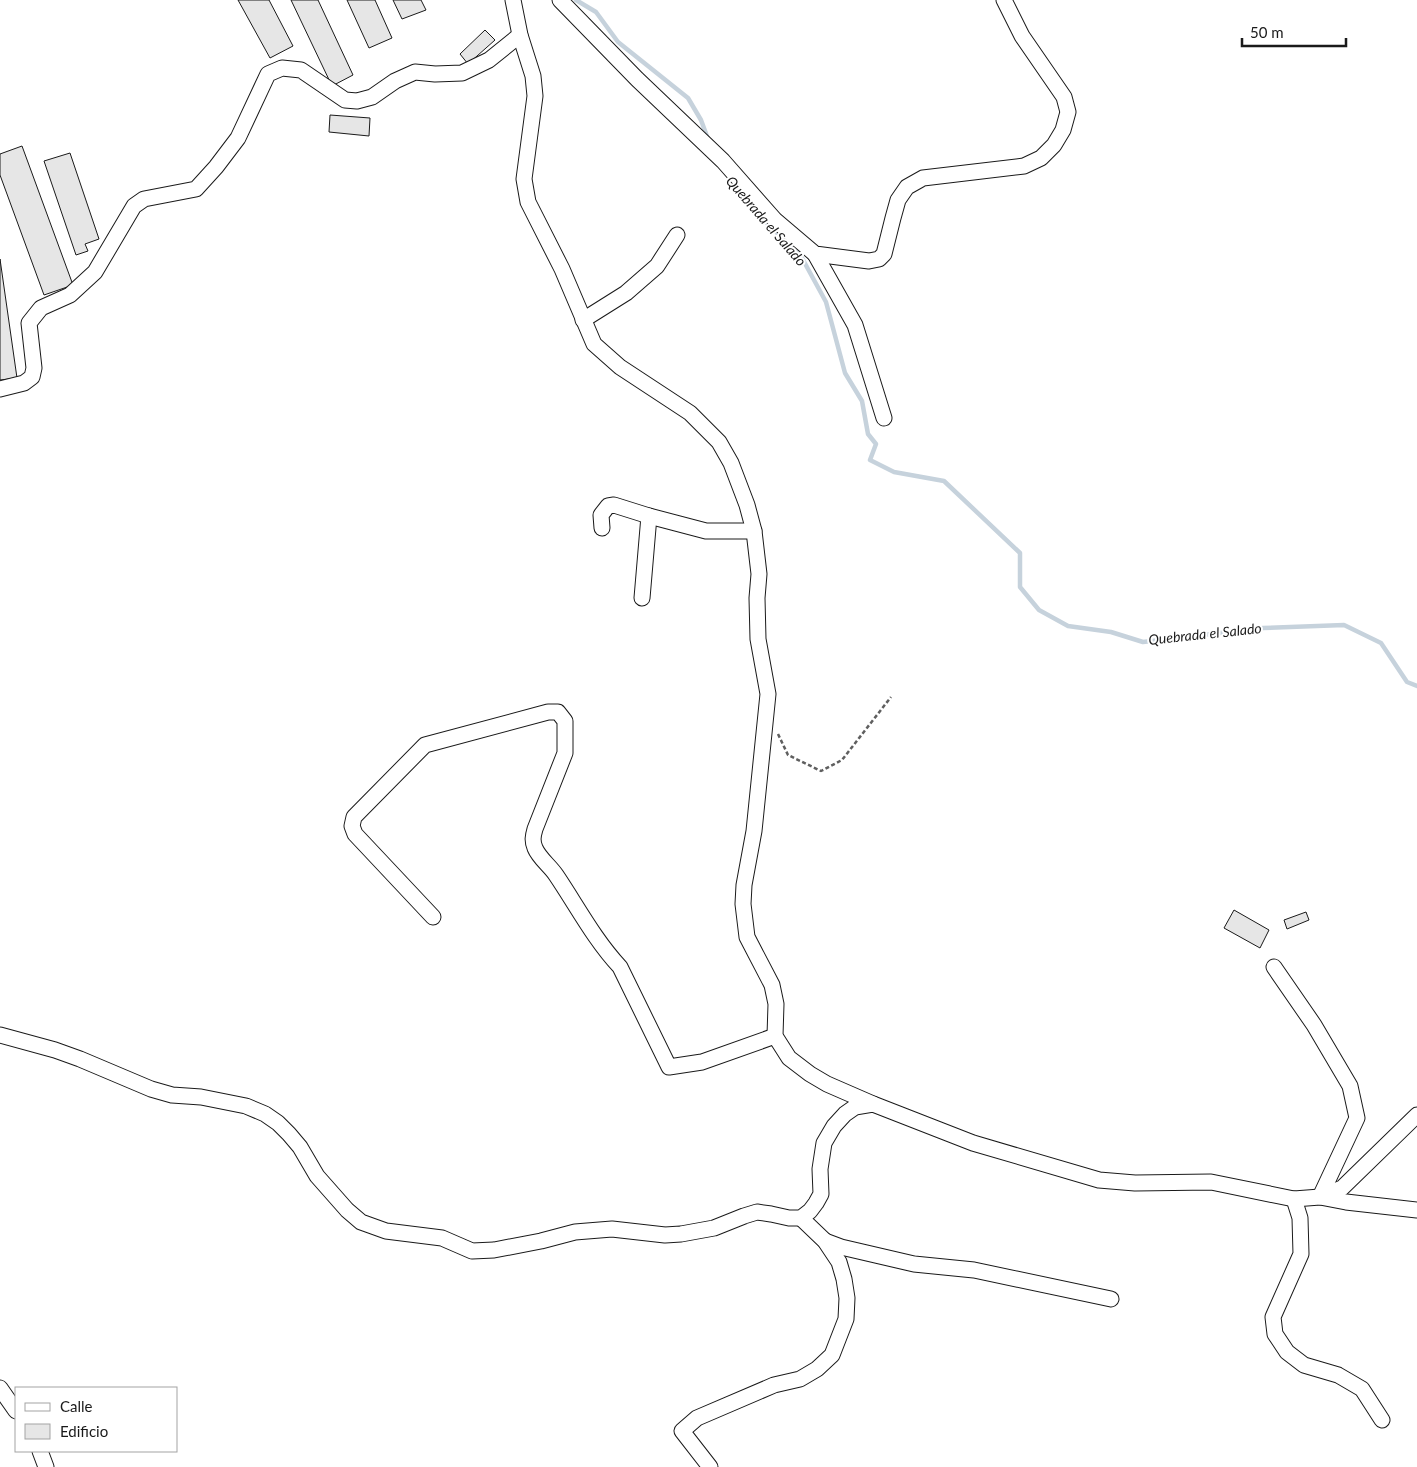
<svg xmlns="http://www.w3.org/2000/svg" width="1417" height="1467" font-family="Lato,sans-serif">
<rect width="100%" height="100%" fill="#fff"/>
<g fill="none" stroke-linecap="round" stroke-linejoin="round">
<g stroke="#c6d2dc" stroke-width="4.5">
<polyline points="576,0 596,12 618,42 688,98 701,120 708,139"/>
<polyline points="735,186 762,218 802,258 826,302 845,373 862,401 868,434 876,444 870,460 894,472 944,481 1020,553 1020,587 1039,610 1068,626 1111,632 1143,642 1263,628 1344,625 1381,643 1407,682 1417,686"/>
</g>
</g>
<g fill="#e6e6e6" stroke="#1a1a1a">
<polygon points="238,0 269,0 293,46 270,58"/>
<polygon points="291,0 318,0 353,75 332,86"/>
<polygon points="347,0 375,0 392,38 369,48"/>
<polygon points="393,0 421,0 426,10 402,19"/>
<polygon points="485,30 495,40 468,64 460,54"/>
<polygon points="330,115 370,118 369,136 329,132"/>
<polygon points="22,146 73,285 44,295 0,175 0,154"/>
<polygon points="70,153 99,239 85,244 88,251 76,255 44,161"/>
<polygon points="0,259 17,378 0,380"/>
<polygon points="1234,910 1269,930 1260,948 1224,928"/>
<polygon points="1306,912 1309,920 1287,929 1284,920"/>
</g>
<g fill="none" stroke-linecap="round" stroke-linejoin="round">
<g stroke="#1a1a1a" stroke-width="17">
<g id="minor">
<polyline points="513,0 520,35 533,76 535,96 524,179 528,202 562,269 594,344 620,367 690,413 719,442 731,463 747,505 754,531 759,574 757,598 758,639 768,694 754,831 744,885 743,904 747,937 772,985 776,1004 775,1036 789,1058 810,1074 827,1084 873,1104"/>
<polyline points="560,0 637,79 723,161 775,220 815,254 869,261 879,259 884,254 893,218 898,200 907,187 923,178 1024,166 1041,158 1054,145 1063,130 1068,112 1064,97 1022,36 1004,0"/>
<polyline points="815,254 855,325 884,418"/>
<polyline points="583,320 626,293 657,266 677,235"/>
<polyline points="0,389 24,383 32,377 34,368 29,323 41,308 70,295 95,272 134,206 144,199 196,189 216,167 238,138 268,74 282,68 301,70 345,100 357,101 372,97 395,81 415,72 435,74 462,73 489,60 520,35"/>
<polyline points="602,528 601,515 608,506 614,505 649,516 706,531 754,531"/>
<polyline points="642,598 649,516"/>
<path d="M433 917 355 834 352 826 354 817 425 745 548 712H558L565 721V753L535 829C533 836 532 841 535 848 539 858 550 866 556 875 577 906 594 939 620 967L669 1067 702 1062 775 1036"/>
<polyline points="1274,967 1314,1025 1350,1086 1357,1118 1320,1197 1346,1202 1417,1210"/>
<polyline points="0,1035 55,1050 80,1059 151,1089 172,1095 201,1097 246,1106 265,1114 278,1123 289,1134 300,1147 317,1176 347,1210 361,1222 386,1231 442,1238 472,1251 494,1250 541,1241 575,1232 612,1229 665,1235 681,1234 714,1228 744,1216 757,1212 771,1214 789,1218 801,1218 810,1211 816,1203 821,1194 820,1169 824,1143 834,1126 845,1114 855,1107 873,1104 973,1143 1099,1180 1135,1183 1211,1182 1294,1199 1320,1197 1342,1188 1417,1115"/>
<polyline points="1294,1199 1300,1218 1301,1254 1273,1317 1275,1334 1287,1352 1304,1365 1338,1375 1362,1389 1382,1420"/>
<polyline points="825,1241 841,1247 914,1264 974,1270 1111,1299"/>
<polyline points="0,1388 16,1411"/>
<polyline points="40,1451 46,1467"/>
<polyline points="710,1467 682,1431 697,1418 774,1385 800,1379 817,1369 832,1355 846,1319 847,1298 844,1279 839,1262 825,1241 801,1218"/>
</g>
</g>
<polyline stroke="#5f5f5f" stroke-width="2.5" stroke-dasharray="4 2.5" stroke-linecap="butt" points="778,734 788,755 821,771 842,760 891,697"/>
<use href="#minor" stroke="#fff" stroke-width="15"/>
</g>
<g text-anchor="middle" stroke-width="4" stroke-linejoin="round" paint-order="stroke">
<g font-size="14" font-style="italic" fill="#1a1a1a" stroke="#fff">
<text transform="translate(766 221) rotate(49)" y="5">Quebrada el Salado</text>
<text transform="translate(1205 634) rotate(-6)" y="5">Quebrada el Salado</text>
</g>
</g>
<rect x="15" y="1387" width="162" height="65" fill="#ffffff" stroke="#a3a3a3"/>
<rect x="25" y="1403" width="25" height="8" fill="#ffffff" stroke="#a3a3a3"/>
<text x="60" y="1412" font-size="15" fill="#1a1a1a">Calle</text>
<rect x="25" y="1424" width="25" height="15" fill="#e6e6e6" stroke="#a3a3a3"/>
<text x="60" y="1437" font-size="15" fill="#1a1a1a">Edificio</text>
<path d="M1242 38v8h104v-8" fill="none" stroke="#1a1a1a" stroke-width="2.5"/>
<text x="1250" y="38" font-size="15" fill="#1a1a1a" stroke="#ffffff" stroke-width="4" paint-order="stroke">50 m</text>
</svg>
